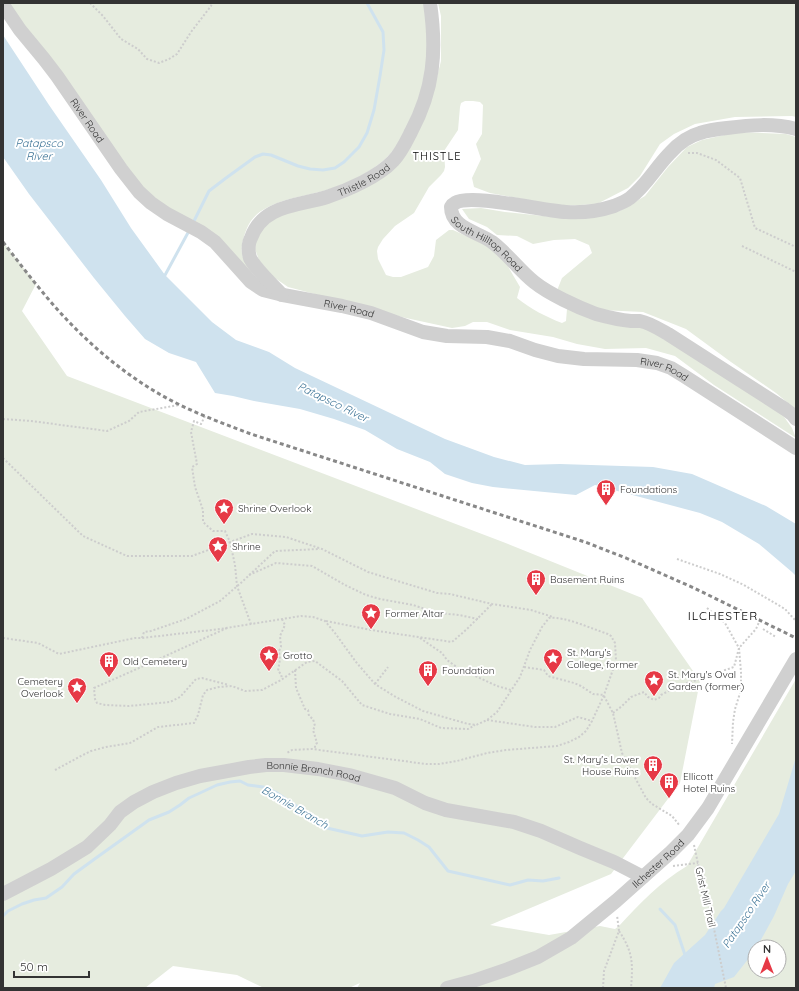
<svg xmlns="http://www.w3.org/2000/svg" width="799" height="991" font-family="Quicksand,sans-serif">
<rect width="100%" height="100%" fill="#fff"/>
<g fill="#e6ecdf" fill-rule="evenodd">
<path d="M7 3H425C426 17 428 31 428 45 428 59 424 83 421 97 419 102 416 108 413 113 406 127 400 144 389 155 373 172 345 185 323 191 299 198 258 201 247 228 243 238 239 251 244 260 249 269 252 268 252 279L219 237 201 225 170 210 142 188Z"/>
<path d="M438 3H796V117L792 116 735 117 695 124 674 134 660 144 640 176 628 188 597 204 561 206 490 193 474 187 472 178 481 159 476 144 482 134 483 105 480 102 473 101H465L461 103 460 107 458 130 444 151 445 167 444 171 441 175 429 187 414 213 395 226 383 239 378 247 377 251 378 259 386 275 393 277H401L428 267 434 256 436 240 449 230H453L488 246 506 263 520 287 517 298C531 309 546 317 562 323L566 321 567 309 649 328 782 414 792 428 796 438 714 385 675 356 646 348 605 349 577 344 553 337 510 330 487 322H473L465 326 452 328 406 318 288 287 272 276 259 260 255 249 256 240 269 219 392 169 434 89 441 61V16Z"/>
<polygon points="738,132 786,134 796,137 796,411 794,408 776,393 731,362 686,329 643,312 601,310 556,293 562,278 592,253 589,245 575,239 554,240 533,244 517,236 497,235 487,227 469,219 462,209 481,208 505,212 572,219 620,211 645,196 668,167 687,147 702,140"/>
<path d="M3 242 36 284 22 311 67 376 503 542 642 598 700 681 680 783 611 874 490 925 549 935 600 926 615 929 619 926C640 903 660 882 687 866L796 679V988H357L360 983 349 988H264L237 975 173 966 145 988H3ZM755 947H779V971H755Z"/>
</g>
<g fill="#cfe2ee">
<polygon points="3,35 49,105 101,180 131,228 165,275 212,322 236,340 269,352 295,368 445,439 494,457 525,465 560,464 653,467 692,474 766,506 796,524 796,576 792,572 759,544 722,522 700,513 595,485 576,495 493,487 472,483 445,474 430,462 397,449 365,430 334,419 300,409 254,401 233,396 215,393 196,362 169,353 145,339 125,316 94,278 29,194 3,157"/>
<polygon points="796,757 796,871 788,884 774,916 757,947 755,947 755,950 753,953 734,977 715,984 714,988 660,988 674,963 705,935 721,911 724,908 779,814"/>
</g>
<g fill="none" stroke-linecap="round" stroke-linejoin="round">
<g stroke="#cfe2ee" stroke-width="3">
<polyline points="193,223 209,191 226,178 255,157 263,154 271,155 298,166 310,169 323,170 335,168 344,162 359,147 367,133 374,110 380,76 384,50 383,32 367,3"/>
<polyline points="164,277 190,229"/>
<polyline points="660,909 675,925 686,958"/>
<polyline points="3,916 8,911 22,904 34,900 46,898 62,887 74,874 96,858 149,820 169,812 180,805 189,798 200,793 217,785 230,782 240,781 248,785 263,787 277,793 292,803 327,828 362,836 388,832 404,833 418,840 429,847 448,871 510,885 528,880 543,881 559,878"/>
</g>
<g stroke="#cdcdcd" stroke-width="2" stroke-dasharray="2 2" stroke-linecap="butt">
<polyline points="90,3 103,16 121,39 138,49 147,59 159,63 169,59 177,54 191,32 211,6 212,3"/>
<polyline points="688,153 697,153 716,160 740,178 755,228 796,247"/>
<polyline points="742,246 796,272"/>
<polyline points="205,416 201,424 194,421 191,432 197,464 192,467 195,487 203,510 203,522 213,531 225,531 230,542 235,565 237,586 251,624"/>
<polyline points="3,419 31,421 107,431 129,421 139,412 179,405"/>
<polyline points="3,458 83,536 127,556 192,556 252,534 286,537 322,549 368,572 437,593 450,594 492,604 531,610 553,617"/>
<polyline points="677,559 720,574 744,585 785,609 796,621"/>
<polyline points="249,575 276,563 312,566 345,585 366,595 380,599 413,605 434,612 449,614 459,615 478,619"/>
<polyline points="707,608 725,623 739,648 741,672 741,690 735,709 733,722 732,744"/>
<polyline points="282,619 285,625 280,636 281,647 279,651 280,659 278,671 281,674 282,679"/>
<polyline points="326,621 371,630 452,642 467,629 492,604"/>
<polyline points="227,628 139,668 94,688 95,699 97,703 105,705 129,706 170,702 180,697 196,679 202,678 229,685"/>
<polyline points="763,629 776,637"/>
<path d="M3 638 38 643 59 654 135 638H142L220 629 301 616 313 617 325 621 335 633 356 662 375 684 394 696 423 711 468 724 476 725 487 720 497 712 520 677 530 650 542 627 549 618C565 616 592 629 608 634L611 636 615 643 616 661 604 695 592 721 586 731 579 737 569 742 557 746 506 750 487 753 457 761 439 764H426L312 749 292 750 287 753"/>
<polyline points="142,638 144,632 151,631 186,619 220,601 243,581 275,551 320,549"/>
<polyline points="420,638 442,653 447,660 458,668 497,686 511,690"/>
<polyline points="524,667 544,670 548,676 574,683 581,686 593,694 604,695"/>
<polyline points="295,670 296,688 305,709 308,710 309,716 313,719 315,726 313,730 317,743 315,745 315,749"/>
<polyline points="375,684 388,667"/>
<polyline points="604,696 613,713 622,753 627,763 646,798 652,804 672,816 680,826"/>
<polyline points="613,713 622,706 631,697 644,692 648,697 654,700 659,698 661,695 676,687 734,667 739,648 756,629 760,620"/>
<polyline points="487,720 535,727 555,727 578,717 592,721"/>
<polyline points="55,770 81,756 91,751 106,747 130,743 158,727 194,723 198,715 203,695 207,690 219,687 232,686 245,691 262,690 281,680 307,662 315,661 342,681 362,705 390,714 420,719 441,728 468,729 475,725"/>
<polyline points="694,845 700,873 710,909 726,988"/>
<polyline points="673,866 698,863"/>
<path d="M619 931C633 952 633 963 631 988"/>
<polyline points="603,988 604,971 619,931 617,915"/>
</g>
<g stroke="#d0d0d0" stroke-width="14">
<path id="s1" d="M3 5 20 30 44 59 57 76 121 169 139 192 151 203 167 214 201 232 215 242 251 282 263 290 283 295 342 306 371 313 423 332 447 336 487 337 510 341 535 350 558 356 584 359 637 360 657 363 671 368 684 376 796 448"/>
<path id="s2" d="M796 129C773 123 750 125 727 128 718 129 709 130 700 133 689 136 678 144 670 153 656 167 646 186 630 198 626 201 619 204 614 206 599 211 582 213 566 212 543 211 471 193 455 203 453 204 452 205 451 207 451 228 478 232 492 242 507 253 519 270 534 282 549 294 577 307 596 314 607 317 619 320 631 321 634 321 637 321 640 321 650 323 659 329 668 334L785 409 793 415 796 419"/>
<path id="s3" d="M282 295C273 285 256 270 250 258 248 252 248 243 251 238 263 204 299 206 327 197 348 190 378 177 393 161 401 153 406 142 411 132 434 89 437 51 430 3"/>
<path id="s4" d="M3 894 51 869 87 847 110 825 120 812 134 802 153 792 176 783 200 776 249 767 266 765H284L318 769 349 775 395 788 425 803 446 810 514 822 541 831 580 848 614 862 643 877"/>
<path id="s5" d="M447 988 473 981 508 969 538 957 571 938 616 901 671 852 688 835 708 808 796 659"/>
</g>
<path stroke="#888" stroke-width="3" stroke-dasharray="4 3" stroke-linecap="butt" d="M3 242C24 269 45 297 69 322 95 349 124 373 156 392 186 410 219 422 251 434L585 542 626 558 694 588 796 638"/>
</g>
<defs>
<g id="building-pin" transform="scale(1)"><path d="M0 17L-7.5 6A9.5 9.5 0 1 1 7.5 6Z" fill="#e63946" stroke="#fff"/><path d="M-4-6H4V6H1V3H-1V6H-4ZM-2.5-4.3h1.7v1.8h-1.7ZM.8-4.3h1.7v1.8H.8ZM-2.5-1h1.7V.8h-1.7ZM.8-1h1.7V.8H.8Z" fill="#fff"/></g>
<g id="sight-pin" transform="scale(1)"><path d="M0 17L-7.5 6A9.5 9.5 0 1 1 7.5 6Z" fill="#e63946" stroke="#fff"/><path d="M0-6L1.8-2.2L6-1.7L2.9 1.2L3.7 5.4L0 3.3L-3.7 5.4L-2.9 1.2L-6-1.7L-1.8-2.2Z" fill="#fff"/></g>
</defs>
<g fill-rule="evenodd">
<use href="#building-pin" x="606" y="489"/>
<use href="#sight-pin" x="224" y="508"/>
<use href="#sight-pin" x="218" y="546"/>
<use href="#building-pin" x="536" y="579"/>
<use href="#sight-pin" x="371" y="613"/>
<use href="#sight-pin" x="269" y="655"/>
<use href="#sight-pin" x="553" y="658"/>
<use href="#building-pin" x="109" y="661"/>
<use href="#building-pin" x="428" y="670"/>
<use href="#sight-pin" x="654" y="680"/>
<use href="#sight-pin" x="77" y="687"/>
<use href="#building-pin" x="653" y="765"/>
<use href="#building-pin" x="669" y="782"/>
</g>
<g text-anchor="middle" stroke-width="4" stroke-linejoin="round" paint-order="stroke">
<g font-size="10" fill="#333" stroke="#fff">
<text dy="4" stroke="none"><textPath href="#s1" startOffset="143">River Road</textPath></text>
<text dy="4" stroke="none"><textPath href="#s3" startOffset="201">Thistle Road</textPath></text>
<text dy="4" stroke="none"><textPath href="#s2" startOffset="432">South Hilltop Road</textPath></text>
<text dy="4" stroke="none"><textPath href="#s1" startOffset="479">River Road</textPath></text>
<text dy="4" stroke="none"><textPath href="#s1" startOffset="803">River Road</textPath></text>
<text dy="4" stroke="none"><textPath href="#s4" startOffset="348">Bonnie Branch Road</textPath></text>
<text dy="4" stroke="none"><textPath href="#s5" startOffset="249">Ilchester Road</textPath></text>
<text transform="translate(706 897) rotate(77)" y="4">Grist Mill Trail</text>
</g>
<g font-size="10" fill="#333" stroke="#fff" text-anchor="start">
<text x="620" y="493">Foundations</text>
<text x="238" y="512">Shrine Overlook</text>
<text x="232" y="550">Shrine</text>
<text x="550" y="583">Basement Ruins</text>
<text x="385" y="617">Former Altar</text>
<text x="567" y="656">St. Mary's<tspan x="567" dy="12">College, former</tspan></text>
<text x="283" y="659">Grotto</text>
<text x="123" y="665">Old Cemetery</text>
<text x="442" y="674">Foundation</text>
<text x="668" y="678">St. Mary's Oval<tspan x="668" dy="12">Garden (former)</tspan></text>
<text x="63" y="685" text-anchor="end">Cemetery<tspan x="63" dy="12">Overlook</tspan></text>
<text x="639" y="763" text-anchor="end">St. Mary's Lower<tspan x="639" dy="12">House Ruins</tspan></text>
<text x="683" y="780">Ellicott<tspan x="683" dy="12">Hotel Ruins</tspan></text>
</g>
<g font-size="11" font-style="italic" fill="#3f7597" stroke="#fff">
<text x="39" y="147">Patapsco<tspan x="39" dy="13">River</tspan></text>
<text transform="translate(333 402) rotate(26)" y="4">Patapsco River</text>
<text transform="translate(295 807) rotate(30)" y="4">Bonnie Branch</text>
<text transform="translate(746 915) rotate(-56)" y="4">Patapsco River</text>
</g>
<g font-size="11" letter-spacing="1" fill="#000" stroke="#fff">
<text x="437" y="160">THISTLE</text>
</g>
<g font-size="12" letter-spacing="1" fill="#000" stroke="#fff">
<text x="723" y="620">ILCHESTER</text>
</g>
</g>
<rect width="799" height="991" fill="none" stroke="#333333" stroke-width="8"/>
<g transform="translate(767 959)"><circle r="19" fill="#ffffff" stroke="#adadad"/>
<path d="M0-3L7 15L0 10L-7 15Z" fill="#e63946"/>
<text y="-6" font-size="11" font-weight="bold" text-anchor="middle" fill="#333333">N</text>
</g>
<path d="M14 971v6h75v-6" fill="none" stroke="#333333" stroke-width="2"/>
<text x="20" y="971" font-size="12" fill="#333333" stroke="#ffffff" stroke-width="3" paint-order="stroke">50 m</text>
</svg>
